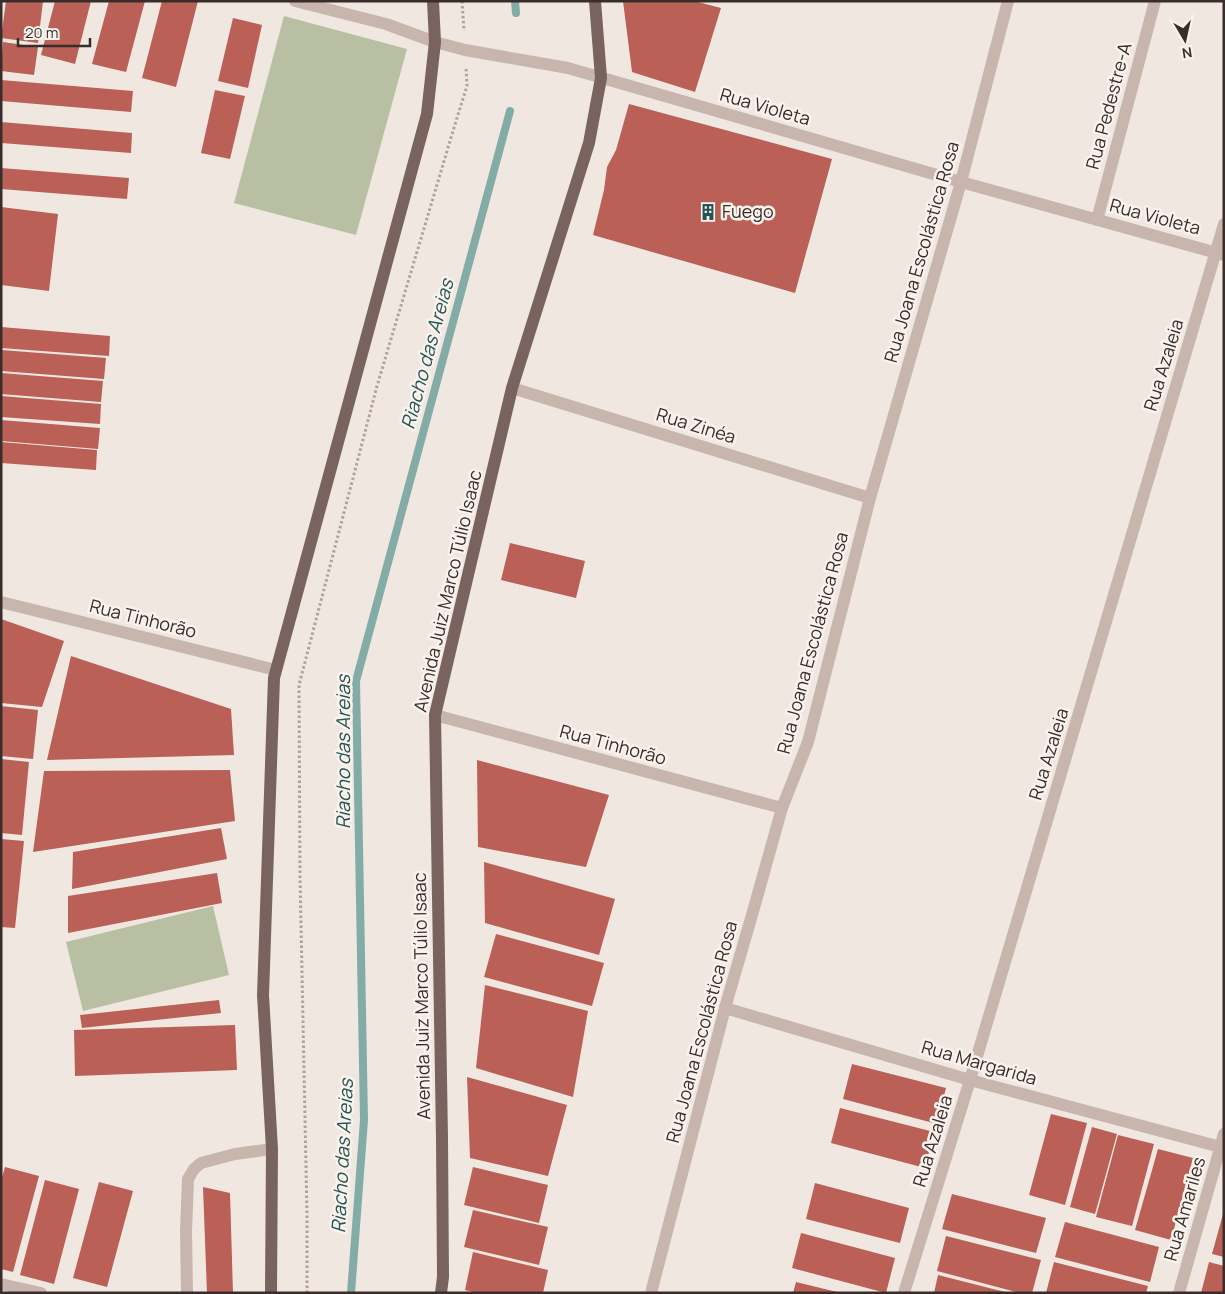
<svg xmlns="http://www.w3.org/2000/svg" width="1225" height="1294" font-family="Manrope,sans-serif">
<rect width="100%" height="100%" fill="#f1e7e1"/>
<g fill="#b9bfa2">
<polygon points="284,16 407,49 356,235 234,203"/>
<polygon points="213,906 229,975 83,1011 66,942"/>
</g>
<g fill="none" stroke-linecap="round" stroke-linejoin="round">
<g stroke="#83aca7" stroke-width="8">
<polyline points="515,1 516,13"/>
<polyline points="351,1293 364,1120 356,681 510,111"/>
</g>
</g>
<g fill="#ba6056">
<polygon points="6,1 43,1 38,43 1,38"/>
<polygon points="55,1 91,1 75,64 41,55"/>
<polygon points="109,1 145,1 126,72 92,64"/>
<polygon points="162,1 198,1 176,87 142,78"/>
<polygon points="623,1 694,1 721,8 695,92 632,72"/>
<polygon points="233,18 262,25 248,88 218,81"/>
<polygon points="3,42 38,47 34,75 1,71"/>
<polygon points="1,80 133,91 131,112 1,101"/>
<polygon points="215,90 245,96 230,159 201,153"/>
<polygon points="629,104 832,159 795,293 593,235 604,190 607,167 616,150"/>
<polygon points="1,122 132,133 131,153 1,143"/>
<polygon points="1,168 129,178 127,199 1,189"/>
<polygon points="1,207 58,214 49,291 1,285"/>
<polygon points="1,327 110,336 109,356 1,348"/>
<polygon points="1,350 106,358 104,379 1,371"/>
<polygon points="1,373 103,381 101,402 1,394"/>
<polygon points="1,396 101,404 100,424 1,417"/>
<polygon points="1,420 100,428 98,449 1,441"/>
<polygon points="1,442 97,450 96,470 1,463"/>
<polygon points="510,543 585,561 576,598 501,580"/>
<polygon points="1,619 64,641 42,707 1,703"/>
<polygon points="71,656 231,709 234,755 47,760"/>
<polygon points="1,706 38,710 33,759 1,756"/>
<polygon points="1,759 29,762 22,835 1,833"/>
<polygon points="477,760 609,795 586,867 478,847"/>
<polygon points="230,770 235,821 33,852 44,771"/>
<polygon points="221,828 227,859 72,889 73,852"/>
<polygon points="1,839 24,841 15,928 1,927"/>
<polygon points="484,862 615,899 599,955 485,923"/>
<polygon points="217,873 222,903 68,933 68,896"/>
<polygon points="496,934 604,963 592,1006 484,977"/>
<polygon points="485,985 588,1011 573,1097 476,1068"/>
<polygon points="219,1000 221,1013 82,1028 80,1015"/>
<polygon points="235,1025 237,1070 75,1076 74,1030"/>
<polygon points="852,1064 946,1088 937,1124 843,1099"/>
<polygon points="467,1077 567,1105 548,1176 470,1158"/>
<polygon points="840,1108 934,1132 925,1168 831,1143"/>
<polygon points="1051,1114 1087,1123 1065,1205 1029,1195"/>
<polygon points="1092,1127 1117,1134 1095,1214 1070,1207"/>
<polygon points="1118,1135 1154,1144 1132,1226 1096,1217"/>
<polygon points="1158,1149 1193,1158 1171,1240 1135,1230"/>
<polygon points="5,1167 39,1176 13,1272 1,1269 1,1181"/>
<polygon points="473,1167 548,1185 539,1223 464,1205"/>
<polygon points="45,1180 79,1189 54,1284 20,1275"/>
<polygon points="99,1182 133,1191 107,1287 73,1278"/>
<polygon points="815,1183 909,1208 900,1243 806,1219"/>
<polygon points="203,1187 230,1193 233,1293 207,1293"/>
<polygon points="952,1194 1046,1218 1036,1253 942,1229"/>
<polygon points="473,1210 548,1227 539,1265 464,1247"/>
<polygon points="1223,1214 1224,1214 1224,1257 1212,1254"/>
<polygon points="1065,1222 1159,1247 1150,1282 1055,1257"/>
<polygon points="801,1233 895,1258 886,1293 792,1268"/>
<polygon points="946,1236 1041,1260 1032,1293 1020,1293 937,1271"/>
<polygon points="473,1252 548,1270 543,1293 477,1293 465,1290"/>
<polygon points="1054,1262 1148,1286 1146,1293 1046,1293"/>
<polygon points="1209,1262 1224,1266 1224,1293 1201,1293"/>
<polygon points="938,1275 1005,1292 1005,1293 934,1293"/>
<polygon points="796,1282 837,1292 836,1293 793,1293"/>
</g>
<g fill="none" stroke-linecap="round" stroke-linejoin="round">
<g stroke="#b4a098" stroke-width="3" stroke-dasharray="2.5 2.5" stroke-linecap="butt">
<polyline points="462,1 464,31"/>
<polyline points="307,1293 307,1215 300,876 299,685 377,386 456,121 467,86 466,67"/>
</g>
<g stroke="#c8b6ae" stroke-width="12">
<polyline points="295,1 386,24 435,42 465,50 568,68 961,182 1224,255"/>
<polyline points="1097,220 1155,1"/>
<polyline points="512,388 870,498"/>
<polyline points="1,602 276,670"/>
<polyline points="435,715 782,808"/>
<polyline points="725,1008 970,1080 1224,1148"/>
<polyline points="1,1284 41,1293"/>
<polyline points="187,1293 186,1232 188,1179 194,1169 201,1163 235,1154 272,1149"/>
<polyline points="651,1293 725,1008 754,908 782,808 808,742 870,498 961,182 1008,1"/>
<polyline points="904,1293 970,1080 1224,224"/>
<polyline points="1179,1293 1224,1134"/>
</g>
<g stroke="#78635e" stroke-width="12">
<polyline points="271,1293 272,1149 263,995 274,678 427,114 435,42 433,1"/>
<polyline points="441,1293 443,1277 442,1138 435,715 512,388 589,143 601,78 595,1"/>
</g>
</g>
<defs>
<g id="building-bare" transform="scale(1.35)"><path d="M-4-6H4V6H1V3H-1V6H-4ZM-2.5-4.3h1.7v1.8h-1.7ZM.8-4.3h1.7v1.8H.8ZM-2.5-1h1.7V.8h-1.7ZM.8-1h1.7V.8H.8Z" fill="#255552" stroke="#f9f2ed" stroke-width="2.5" paint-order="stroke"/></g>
</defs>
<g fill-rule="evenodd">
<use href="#building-bare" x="708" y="212"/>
</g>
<g text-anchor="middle" stroke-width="5" stroke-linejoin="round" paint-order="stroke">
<g font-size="18" fill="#382d2b" stroke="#f9f2ed">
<text transform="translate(1109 106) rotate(-75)" y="6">Rua Pedestre-A</text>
<text transform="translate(765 107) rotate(16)" y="6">Rua Violeta</text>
<text transform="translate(1155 217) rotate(15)" y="6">Rua Violeta</text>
<text transform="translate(922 252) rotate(-74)" y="6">Rua Joana Escolástica Rosa</text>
<text transform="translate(1164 365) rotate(-73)" y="6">Rua Azaleia</text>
<text transform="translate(696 426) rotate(17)" y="6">Rua Zinéa</text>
<text transform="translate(448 591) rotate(-77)" y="6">Avenida Juiz Marco Túlio Isaac</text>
<text transform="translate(143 619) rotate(14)" y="6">Rua Tinhorão</text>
<text transform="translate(813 643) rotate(-75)" y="6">Rua Joana Escolástica Rosa</text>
<text transform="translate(613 745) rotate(15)" y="6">Rua Tinhorão</text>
<text transform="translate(1049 754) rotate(-73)" y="6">Rua Azaleia</text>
<text transform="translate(422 996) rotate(-91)" y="6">Avenida Juiz Marco Túlio Isaac</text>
<text transform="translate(702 1032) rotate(-75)" y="6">Rua Joana Escolástica Rosa</text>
<text transform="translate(979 1063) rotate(16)" y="6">Rua Margarida</text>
<text transform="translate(933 1141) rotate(-73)" y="6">Rua Azaleia</text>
<text transform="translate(1185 1209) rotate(-74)" y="6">Rua Amariles</text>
</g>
<g font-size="18" fill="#382d2b" stroke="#f9f2ed" text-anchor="start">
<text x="722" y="218">Fuego</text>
</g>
<g font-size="19" font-style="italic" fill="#255552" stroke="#f9f2ed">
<text transform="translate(427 354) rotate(-75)" y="7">Riacho das Areias</text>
<text transform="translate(343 752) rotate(-90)" y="7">Riacho das Areias</text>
<text transform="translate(342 1156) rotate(-87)" y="7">Riacho das Areias</text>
</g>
</g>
<rect width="1225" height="1294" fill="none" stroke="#382d2b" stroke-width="5"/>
<g transform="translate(1185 40) rotate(171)" stroke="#f9f2ed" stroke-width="4" paint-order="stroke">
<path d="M0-4L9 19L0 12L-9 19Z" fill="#382d2b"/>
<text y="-8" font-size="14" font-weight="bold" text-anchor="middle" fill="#382d2b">N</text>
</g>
<path d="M18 38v8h72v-8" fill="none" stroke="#382d2b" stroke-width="2.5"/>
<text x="25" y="38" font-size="15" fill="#382d2b" stroke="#f9f2ed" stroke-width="4" paint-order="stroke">20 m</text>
</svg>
